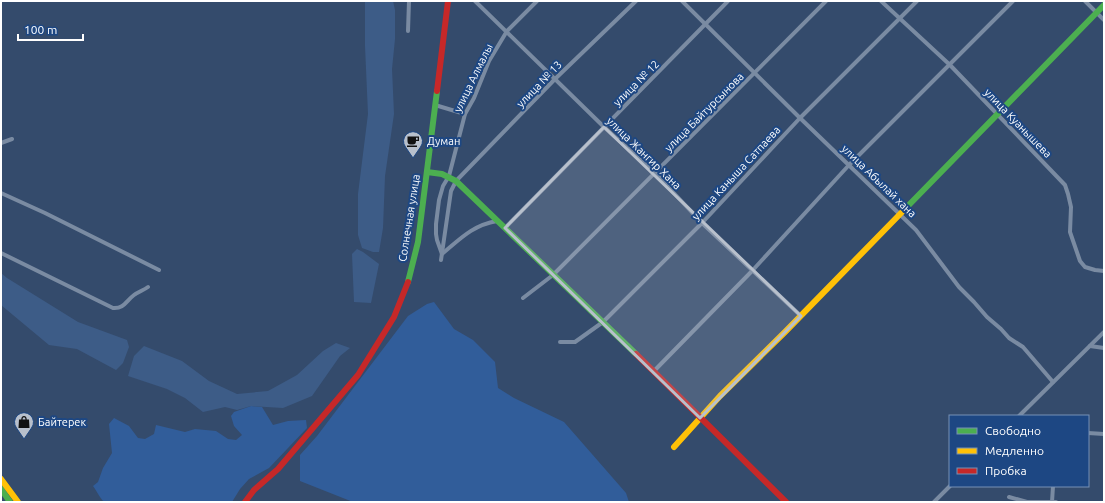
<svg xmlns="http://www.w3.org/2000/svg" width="1105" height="503" font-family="Ubuntu,sans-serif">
<rect width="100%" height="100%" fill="#344b6c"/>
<g fill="#315d9a">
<polygon points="434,302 454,329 473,340 495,362 498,388 514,398 564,422 626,493 629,502 353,502 300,481 300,455 317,436 408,316 427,304"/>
<path d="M251 406 262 407 273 425 288 421 306 420 307 428 269 468 249 479 240 489 232 502H104C99 497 97 491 93 486L98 482 103 468 112 453 109 424 114 418 129 426 138 438 145 439 154 434 156 425 185 432 195 429 216 431 228 439 236 440 242 435 234 426 231 416 234 412Z"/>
</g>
<g fill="#3d5c87">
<polygon points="365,1 393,1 395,10 395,39 392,69 394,114 385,176 383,228 379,252 373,252 362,248 358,235 358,194 368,114 365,46"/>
<polygon points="357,249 363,252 379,264 371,303 354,302 352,254"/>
<polygon points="1,273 7,278 78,322 127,340 129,347 123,363 116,370 77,349 49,345 1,305"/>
<polygon points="336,343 350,348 340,356 312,396 283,408 251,406 237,410 225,407 203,412 185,398 167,389 128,376 134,356 144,346 182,361 209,381 237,394 268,391 297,375 323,351"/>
</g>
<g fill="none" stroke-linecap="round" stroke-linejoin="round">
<g stroke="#7a8ba2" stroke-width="4">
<polyline points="475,1 604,127 656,174 702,223 801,316"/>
<polyline points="682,1 800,118 916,230 959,287 974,302 987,317 1001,329 1009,338 1023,347 1053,382"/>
<polyline points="881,1 950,65 1065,185 1068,194 1071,207 1070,232 1080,261 1085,267 1095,270 1104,271"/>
<polyline points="1085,1 1104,20"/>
<polyline points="408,31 409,1"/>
<polyline points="435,105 465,114"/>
<polyline points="1,143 12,139"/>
<polyline points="1,193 45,213 159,270"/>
<path d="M497 221C473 225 460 239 442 254L437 240 436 234V224L439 200 443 186 449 176 465 114 474 98 489 61 507 31 537 1"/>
<polyline points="505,228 728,1"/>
<path d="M1 253 113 308C124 309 126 301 134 295 138 292 144 290 148 287"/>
<polyline points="441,260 451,191 456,181 555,79 636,1"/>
<polyline points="523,298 553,275 826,1"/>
<polyline points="560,342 575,342 603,322 702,223 800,118 917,1"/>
<polyline points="1090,346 1104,348"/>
<polyline points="654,371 752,271 849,165 1013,1"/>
<polyline points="1019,416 1104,332"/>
<polyline points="1088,433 1104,434"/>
<polyline points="1009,497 1027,502 1056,502"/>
<polyline points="934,502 950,486"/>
<polyline points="1052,502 1053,486"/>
</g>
<g stroke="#4caf50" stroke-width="6">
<polyline points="427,172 442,174 456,181 636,354"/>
<polyline points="904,210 1104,5"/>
<polyline points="408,282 418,242 437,91"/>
<polyline points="1,489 10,502"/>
</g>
<g stroke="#ffc107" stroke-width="6">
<polyline points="674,447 720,396 785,332 904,210"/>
<polyline points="1,479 18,502"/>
</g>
<g stroke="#c62828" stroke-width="6">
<polyline points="437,91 448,1"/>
<polyline points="636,354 786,502"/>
<polyline points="245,502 254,490 278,469 358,375 394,317 408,282"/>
</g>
</g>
<path fill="#b8c0cc" fill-opacity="0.2" stroke="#b8c0cc" stroke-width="3" stroke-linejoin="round" d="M604 127 801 316 700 418 505 228Z"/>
<defs>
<g id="cafe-pin" transform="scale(1)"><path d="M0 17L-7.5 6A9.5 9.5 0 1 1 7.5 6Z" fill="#b8c0cc" stroke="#1d4783"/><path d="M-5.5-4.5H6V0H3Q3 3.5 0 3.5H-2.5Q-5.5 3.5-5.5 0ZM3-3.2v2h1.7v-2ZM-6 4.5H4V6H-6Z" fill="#111"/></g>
<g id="shop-pin" transform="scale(1)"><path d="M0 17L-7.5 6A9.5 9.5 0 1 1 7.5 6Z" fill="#b8c0cc" stroke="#1d4783"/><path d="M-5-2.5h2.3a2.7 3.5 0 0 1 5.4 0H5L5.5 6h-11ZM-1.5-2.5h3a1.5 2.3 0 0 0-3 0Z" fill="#111"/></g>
</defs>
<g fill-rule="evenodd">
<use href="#cafe-pin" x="413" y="141"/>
<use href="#shop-pin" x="24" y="422"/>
</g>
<g text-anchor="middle" stroke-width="4" stroke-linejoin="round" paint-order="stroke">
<g font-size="11" fill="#fff" stroke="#1d4783">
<text transform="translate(473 78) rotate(-64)" y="4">улица Алмалы</text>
<text transform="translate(636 83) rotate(-45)" y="4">улица № 12</text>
<text transform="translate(539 84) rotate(-46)" y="4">улица № 13</text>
<text transform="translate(704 112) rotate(-45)" y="4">улица Байтурсынова</text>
<text transform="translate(1018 123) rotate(46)" y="4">улица Куанышева</text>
<text transform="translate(644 153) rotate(44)" y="4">улица Жангир Хана</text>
<text transform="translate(736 173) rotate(-47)" y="4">улица Каныша Сатпаева</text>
<text transform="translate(879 181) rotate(44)" y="4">улица Абылай хана</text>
<text transform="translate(409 218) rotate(-81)" y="4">Солнечная улица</text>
</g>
<g font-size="11" fill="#fff" stroke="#1d4783" text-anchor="start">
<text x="427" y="145">Думан</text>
<text x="38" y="426">Байтерек</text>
</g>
</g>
<rect width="1105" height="503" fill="none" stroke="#ffffff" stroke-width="4"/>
<rect x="949" y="415" width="140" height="72" fill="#1d4783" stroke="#7791b5"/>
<rect x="957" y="428" width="20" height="6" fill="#4caf50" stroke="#7791b5"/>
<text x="985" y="435" font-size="12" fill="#ffffff">Свободно</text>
<rect x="957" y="448" width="20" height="6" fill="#ffc107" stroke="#7791b5"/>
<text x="985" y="455" font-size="12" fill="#ffffff">Медленно</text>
<rect x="957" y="468" width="20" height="6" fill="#c62828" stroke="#7791b5"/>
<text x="985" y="475" font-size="12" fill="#ffffff">Пробка</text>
<path d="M18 34v6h65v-6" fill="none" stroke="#ffffff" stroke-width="2"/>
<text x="24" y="34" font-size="12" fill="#ffffff" stroke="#1d4783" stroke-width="3" paint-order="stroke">100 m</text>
</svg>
